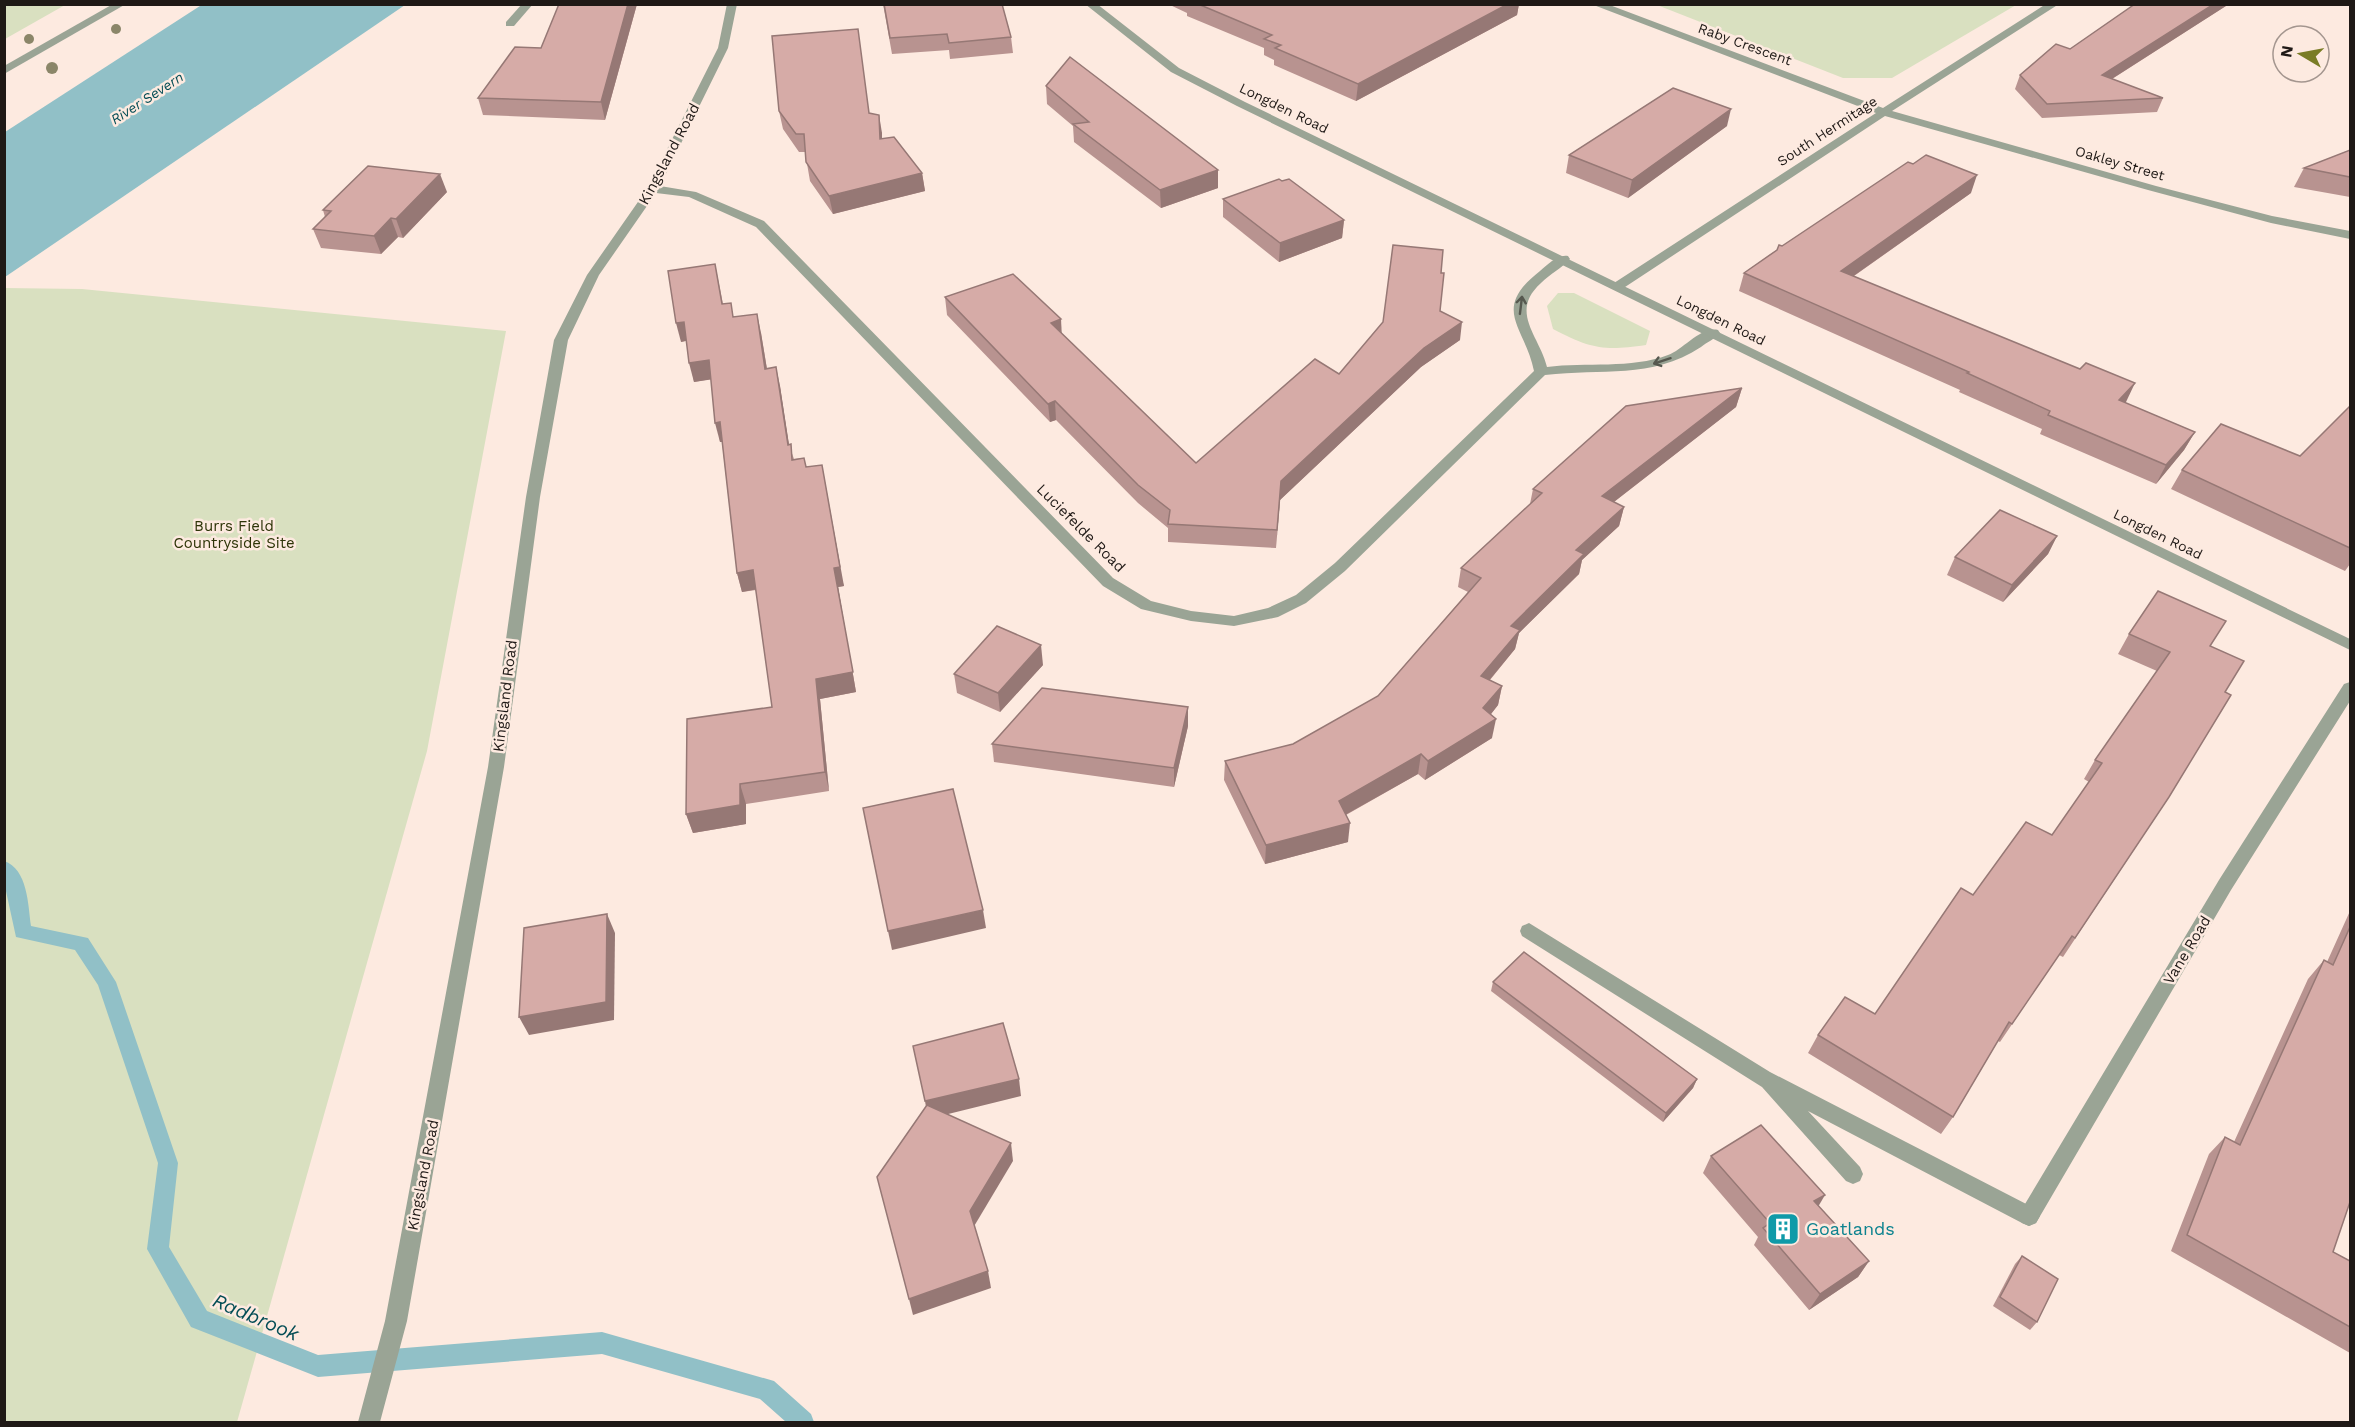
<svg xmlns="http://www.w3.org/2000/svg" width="2355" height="1427" font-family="'Work Sans',sans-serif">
<rect width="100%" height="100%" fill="#fdeae0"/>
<g fill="#d9e0c0">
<polygon points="5,4 65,4 65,5 5,39"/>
<polygon points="1657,5 2016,5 1892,78 1843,78"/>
<polygon points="5,288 82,289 506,331 427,751 237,1422 5,1422"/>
<path d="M1558 293H1574L1650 331 1646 345C1604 351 1591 349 1553 329L1547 306Z"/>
</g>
<polygon fill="#91c0c7" points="203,4 405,5 5,277 5,132"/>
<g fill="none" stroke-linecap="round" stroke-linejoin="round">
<path fill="#91c0c7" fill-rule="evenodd" d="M4 861C28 869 28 905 31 926L88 938 116 982 178 1163 169 1247 207 1311 318 1355 602 1332 774 1381 811 1414 814 1422H786L760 1399 602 1354 318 1377 191 1327 147 1249 158 1163 98 985 75 950 16 937 4 882Z"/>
<polygon fill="#9aa495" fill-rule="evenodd" points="1529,923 1770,1072 2036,1209 2040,1216 2036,1223 2029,1226 2022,1223 1808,1111 1860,1167 1863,1174 1860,1181 1853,1184 1846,1181 1762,1087 1522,936 1520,931 1522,926"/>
<polygon fill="#9aa495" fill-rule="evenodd" points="113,4 126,4 4,74 4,66"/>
<g fill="#9aa495" fill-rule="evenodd">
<polygon points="522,4 533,4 514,26 506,26 506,22"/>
<path d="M727 4H737L728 48 660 186 696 192 764 221 1113 578 1151 601 1191 611 1234 616 1268 608 1296 595 1335 563 1534 371C1525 326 1490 310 1540 271 1548 264 1558 254 1568 256L1570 259C1562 268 1550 274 1541 283 1509 312 1539 335 1547 367 1586 362 1631 369 1668 355 1683 350 1701 326 1718 330L1720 333C1715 339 1707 342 1701 347 1650 380 1603 368 1545 375L1345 571 1306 603 1278 617 1234 626 1191 621 1141 609 1103 586 756 227 689 197 656 193 599 275 568 340 540 497 504 767 407 1321 380 1422H358L385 1321 488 767 526 497 554 340 587 275 647 189 718 48Z"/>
<polygon points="1591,4 1607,4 1883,108 2046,4 2059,4 1892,111 2156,186 2272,216 2350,231 2350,239 2271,223 2148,190 1885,116 1622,289 1614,289 1614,283 1876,113"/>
<polygon points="2350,682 2350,701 2231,890 2036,1223 2029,1226 2022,1223 2018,1216 2022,1209 2219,880 2344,684"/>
</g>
<polygon fill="#9aa495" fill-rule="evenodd" points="1085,4 1097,4 1179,68 1245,102 2350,639 2350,650 1237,106 1171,72"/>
</g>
<g fill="#8b8669">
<circle cx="116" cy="29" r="5"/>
<circle cx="29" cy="39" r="5"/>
<circle cx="52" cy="68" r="6"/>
</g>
<g fill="#b89390">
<polygon points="637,4 605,120 483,115 478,98 541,48"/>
<polygon points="883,4 1002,4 1011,37 1013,53 950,59 949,50 892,54"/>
<polygon points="1168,4 1519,4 1517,15 1356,101 1274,65 1274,60 1264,55 1264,48 1187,16 1187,13"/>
<polygon points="2135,4 2229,4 2112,79 2163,98 2157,112 2042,118 2015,89 2020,75 2070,49"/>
<polygon points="1046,86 1218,170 1218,188 1161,208 1074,142 1073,126 1047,104"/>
<polygon points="779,111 870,113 882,133 882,138 922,173 925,191 833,214 810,181 805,152 799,152 783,129"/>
<polygon points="1727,126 1628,198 1566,173 1569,155"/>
<polygon points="2350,150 2350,197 2294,187 2304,168"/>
<polygon points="1282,181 1344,220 1342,238 1279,262 1223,217 1223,199"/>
<polygon points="447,192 403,238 398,237 381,254 321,248 313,229 325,217 323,210"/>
<polygon points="1971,193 1854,276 2126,402 2125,403 2195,432 2184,450 2156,484 2040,434 2042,429 1959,392 1960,390 1739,291 1744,273 1782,246"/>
<polygon points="715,264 723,304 734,317 761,333 767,369 780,386 789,445 794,459 804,458 806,467 844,586 838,587 856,692 820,699 829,791 746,804 746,824 693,833 686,814 772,707 756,590 742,592 737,573 722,442 720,442 711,379 694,382 686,341 681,342"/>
<polygon points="1441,273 1440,311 1460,340 1421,367 1280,500 1276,548 1168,542 1168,528 1138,503 1056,420 1050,422 947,315 945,297 1061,333 1196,463 1339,374"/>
<polygon points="1742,388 1736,407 1614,502 1624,507 1619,526 1582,560 1579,574 1519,633 1515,649 1490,680 1502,686 1498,705 1491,714 1492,738 1425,780 1418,774 1346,815 1348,842 1265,864 1224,780 1225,761 1293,744 1378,696 1468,592 1458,587 1461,568 1530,504 1533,489"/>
<polygon points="2350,406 2350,564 2345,571 2171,489 2182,470 2300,456"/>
<polygon points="2057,536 2048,554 2003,602 1947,575 1955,557"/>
<polygon points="2129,634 2210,646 2225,692 2169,797 2063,957 2059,955 2000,1042 1998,1041 1953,1117 1941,1134 1808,1053 1818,1035 1875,1014 1973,895 2052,835 2089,782 2084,779 2095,760 2157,671 2118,654"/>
<polygon points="1043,665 1000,712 957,693 954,674"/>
<polygon points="1188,726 1174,787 994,762 992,744"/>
<polygon points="2350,911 2350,1202 2333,1252 2350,1261 2350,1353 2171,1251 2209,1154 2225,1137 2234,1142 2308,979 2324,960 2327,962"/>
<polygon points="1493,982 1697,1079 1693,1088 1663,1122 1491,991"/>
<polygon points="1711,1156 1818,1206 1869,1261 1858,1277 1809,1310 1754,1245 1758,1237 1703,1173"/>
<polygon points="2022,1256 2037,1322 2030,1330 1993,1306 2015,1264"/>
</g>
<g fill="#967875">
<polygon points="628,4 637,4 605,120 601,102"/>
<polygon points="1508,4 1519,4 1517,15 1356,101 1358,84"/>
<polygon points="2214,4 2229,4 2096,89 2102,75"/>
<polygon points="1731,109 1727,126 1628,198 1632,180"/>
<polygon points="879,115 882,133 882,157 880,139"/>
<polygon points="1218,170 1218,188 1161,208 1160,190"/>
<polygon points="922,173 925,191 833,214 829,196"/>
<polygon points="440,174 447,192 403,238 396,219"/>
<polygon points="1977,175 1971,193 1835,289 1841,271"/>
<polygon points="391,218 398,237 381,254 374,236"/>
<polygon points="1344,220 1342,238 1279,262 1280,243"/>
<polygon points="757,314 761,333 770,388 765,369"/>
<polygon points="1061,319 1062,338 1051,323"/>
<polygon points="684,322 689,340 681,342 676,323"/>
<polygon points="1462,322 1460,340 1421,367 1280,500 1276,548 1281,481 1424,348"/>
<polygon points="709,360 714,379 694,382 689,363"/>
<polygon points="776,367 780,386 792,464 788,445"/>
<polygon points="2135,383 2126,402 2110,419 2119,400"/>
<polygon points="1742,388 1736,407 1597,515 1602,496"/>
<polygon points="1055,401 1056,420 1050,422 1048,404"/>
<polygon points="720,422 725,442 720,442 715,423"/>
<polygon points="2195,432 2184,450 2156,484 2166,465"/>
<polygon points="822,465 844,586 838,587 856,692 820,699 829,791 825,772 816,679 834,568"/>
<polygon points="1624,507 1619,526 1582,560 1579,574 1519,633 1515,649 1477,695 1481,676 1511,626 1576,550"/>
<polygon points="2057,536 2048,554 2003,602 2012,585"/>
<polygon points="753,570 758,589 742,592 737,573"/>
<polygon points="1041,645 1043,665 1000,712 998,693"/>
<polygon points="1502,686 1498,705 1480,728 1483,708"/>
<polygon points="1188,707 1188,726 1174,787 1174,768"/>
<polygon points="1496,719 1492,738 1425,780 1428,761"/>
<polygon points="1421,754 1418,774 1336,820 1339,801"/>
<polygon points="740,784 746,804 746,824 693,833 686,814"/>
<polygon points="1350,823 1348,842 1265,864 1266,845"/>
<polygon points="983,910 986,928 892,950 888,931"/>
<polygon points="607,914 615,933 614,1020 529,1035 519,1017"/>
<polygon points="1019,1079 1021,1096 928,1119 925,1101"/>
<polygon points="1697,1079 1693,1088 1663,1122 1666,1113"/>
<polygon points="1011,1143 1013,1161 973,1228 970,1211"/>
<polygon points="1825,1195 1815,1212 1814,1201"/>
<polygon points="1869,1261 1858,1277 1809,1310 1820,1294"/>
<polygon points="988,1271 991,1288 913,1315 909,1299"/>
</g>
<g fill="#d6aba7" stroke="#967875" stroke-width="1.5">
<polygon points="559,4 628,4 601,102 478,98 515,47 541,48"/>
<polygon points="884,4 1002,4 1011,37 949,43 947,34 890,38"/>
<polygon points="1198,4 1508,4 1358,84 1275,48 1281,45 1264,39 1272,35"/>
<polygon points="2135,4 2214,4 2102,75 2163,98 2047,104 2020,75 2056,44 2070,49"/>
<polygon points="858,29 869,113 879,115 880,139 894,137 922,173 829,196 806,162 804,134 796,134 779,111 772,36"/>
<polygon points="1070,57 1218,170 1160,190 1073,124 1089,122 1046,86"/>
<polygon points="1673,88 1731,109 1632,180 1569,155"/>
<polygon points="2350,150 2350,177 2304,168"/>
<polygon points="1926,155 1977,175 1841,271 2080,369 2086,363 2135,383 2119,400 2195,432 2166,465 2048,415 2050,411 1967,373 1969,372 1744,273 1777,250 1779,245 1782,246 1908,162 1913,164"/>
<polygon points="368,166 440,174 396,219 391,218 374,236 313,229 331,211 323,210"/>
<polygon points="1279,179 1282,181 1289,179 1344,220 1280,243 1223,199"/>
<polygon points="1393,245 1443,250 1441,273 1444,273 1440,311 1462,322 1424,348 1281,481 1277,530 1168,524 1170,510 1138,485 1055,401 1048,404 945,297 1013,274 1061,319 1051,323 1196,463 1315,359 1339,374 1383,322"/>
<polygon points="715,264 722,304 731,303 733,317 757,314 765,369 776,367 788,445 791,444 792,460 804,458 806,467 822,465 840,567 834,568 853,672 816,679 825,772 740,784 740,805 686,814 687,719 772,707 753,570 737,573 720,422 715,423 709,360 689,363 684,322 676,323 668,271"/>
<polygon points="1742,388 1602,496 1624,507 1576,550 1584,554 1511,626 1520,630 1481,676 1502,686 1483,708 1496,719 1428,761 1421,754 1339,801 1350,823 1266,845 1225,761 1293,744 1378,696 1481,578 1461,568 1542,493 1533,489 1626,406"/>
<polygon points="2350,406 2350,548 2182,470 2221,424 2300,456"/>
<polygon points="2000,510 2057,536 2012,585 1955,557"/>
<polygon points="2158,591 2226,621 2210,646 2244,661 2225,692 2231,695 2169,797 2075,938 2072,936 2012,1024 2009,1022 1953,1117 1818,1035 1845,997 1875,1014 1961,888 1973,895 2026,822 2052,835 2102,763 2095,760 2170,652 2129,634"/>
<polygon points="997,626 1041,645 998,693 954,674"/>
<polygon points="1042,688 1188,707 1174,768 992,744"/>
<polygon points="953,789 983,910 888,931 863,808"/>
<polygon points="607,914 606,1002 519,1017 524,928"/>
<polygon points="2350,927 2350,1202 2333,1252 2350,1261 2350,1327 2187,1235 2225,1137 2240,1145 2324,960 2333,965"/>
<polygon points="1524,952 1697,1079 1666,1113 1493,982"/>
<polygon points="1003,1023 1019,1079 925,1101 913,1046"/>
<polygon points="927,1105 1011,1143 970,1211 988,1271 909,1299 877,1177"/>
<polygon points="1761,1125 1825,1195 1814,1201 1869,1261 1820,1294 1763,1228 1770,1223 1711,1156"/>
<polygon points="2022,1256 2058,1279 2037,1322 2000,1297"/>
</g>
<defs><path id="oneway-shaft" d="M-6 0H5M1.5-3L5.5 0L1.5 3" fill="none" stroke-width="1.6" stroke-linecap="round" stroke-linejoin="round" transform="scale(1.5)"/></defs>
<g stroke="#56584f">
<use href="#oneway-shaft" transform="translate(1521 305) rotate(-83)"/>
<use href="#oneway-shaft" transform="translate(1662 361) rotate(162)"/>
</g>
<defs>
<g id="building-square" transform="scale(1.725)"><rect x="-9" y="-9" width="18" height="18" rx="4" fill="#0f9aa8" stroke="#fdeae0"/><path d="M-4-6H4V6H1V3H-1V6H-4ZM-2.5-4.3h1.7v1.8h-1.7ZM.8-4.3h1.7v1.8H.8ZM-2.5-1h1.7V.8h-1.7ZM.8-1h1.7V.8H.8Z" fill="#fff"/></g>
</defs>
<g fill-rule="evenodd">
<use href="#building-square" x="1783" y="1229"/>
</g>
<g text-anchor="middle" stroke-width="5" stroke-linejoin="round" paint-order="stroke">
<g font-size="14" fill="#1f1916" stroke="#fdeae0">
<text transform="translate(1745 44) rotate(20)" y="5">Raby Crescent</text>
<text transform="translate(1284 108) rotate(26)" y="5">Longden Road</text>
<text transform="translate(1827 131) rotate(-33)" y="5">South Hermitage</text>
<text transform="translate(2120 163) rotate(16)" y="5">Oakley Street</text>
<text transform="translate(1721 320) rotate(26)" y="5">Longden Road</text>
<text transform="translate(2158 534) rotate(26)" y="5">Longden Road</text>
</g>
<g font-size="14" font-style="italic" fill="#044d55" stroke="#fdeae0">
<text transform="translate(147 98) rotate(-33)" y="5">River Severn</text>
</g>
<g font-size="15" fill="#1f1916" stroke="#fdeae0">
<text transform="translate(669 154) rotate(-62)" y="5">Kingsland Road</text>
<text transform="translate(1081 528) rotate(45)" y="5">Luciefelde Road</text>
<text transform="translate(505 696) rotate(-83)" y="5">Kingsland Road</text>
<text transform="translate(2187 950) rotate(-59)" y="5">Vane Road</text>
<text transform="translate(423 1175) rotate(-79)" y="5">Kingsland Road</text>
</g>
<g font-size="15" fill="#2e3508" stroke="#fdeae0">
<text x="234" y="531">Burrs Field<tspan x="234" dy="17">Countryside Site</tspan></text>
</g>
<g font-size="18" fill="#0d838f" stroke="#fdeae0" text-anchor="start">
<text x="1806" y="1235">Goatlands</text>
</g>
<g font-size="20" font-style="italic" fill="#044d55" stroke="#fdeae0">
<text transform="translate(256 1317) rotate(23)" y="7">Radbrook</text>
</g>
</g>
<rect width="2355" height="1427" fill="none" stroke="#1f1916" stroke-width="12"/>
<g transform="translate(2301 54) rotate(280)"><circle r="28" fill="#fdeae0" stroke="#a4968f" stroke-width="1.5"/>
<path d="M0-4.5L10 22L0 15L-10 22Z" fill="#7a7c25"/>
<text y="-9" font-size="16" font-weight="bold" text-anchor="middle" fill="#1f1916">N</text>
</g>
</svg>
